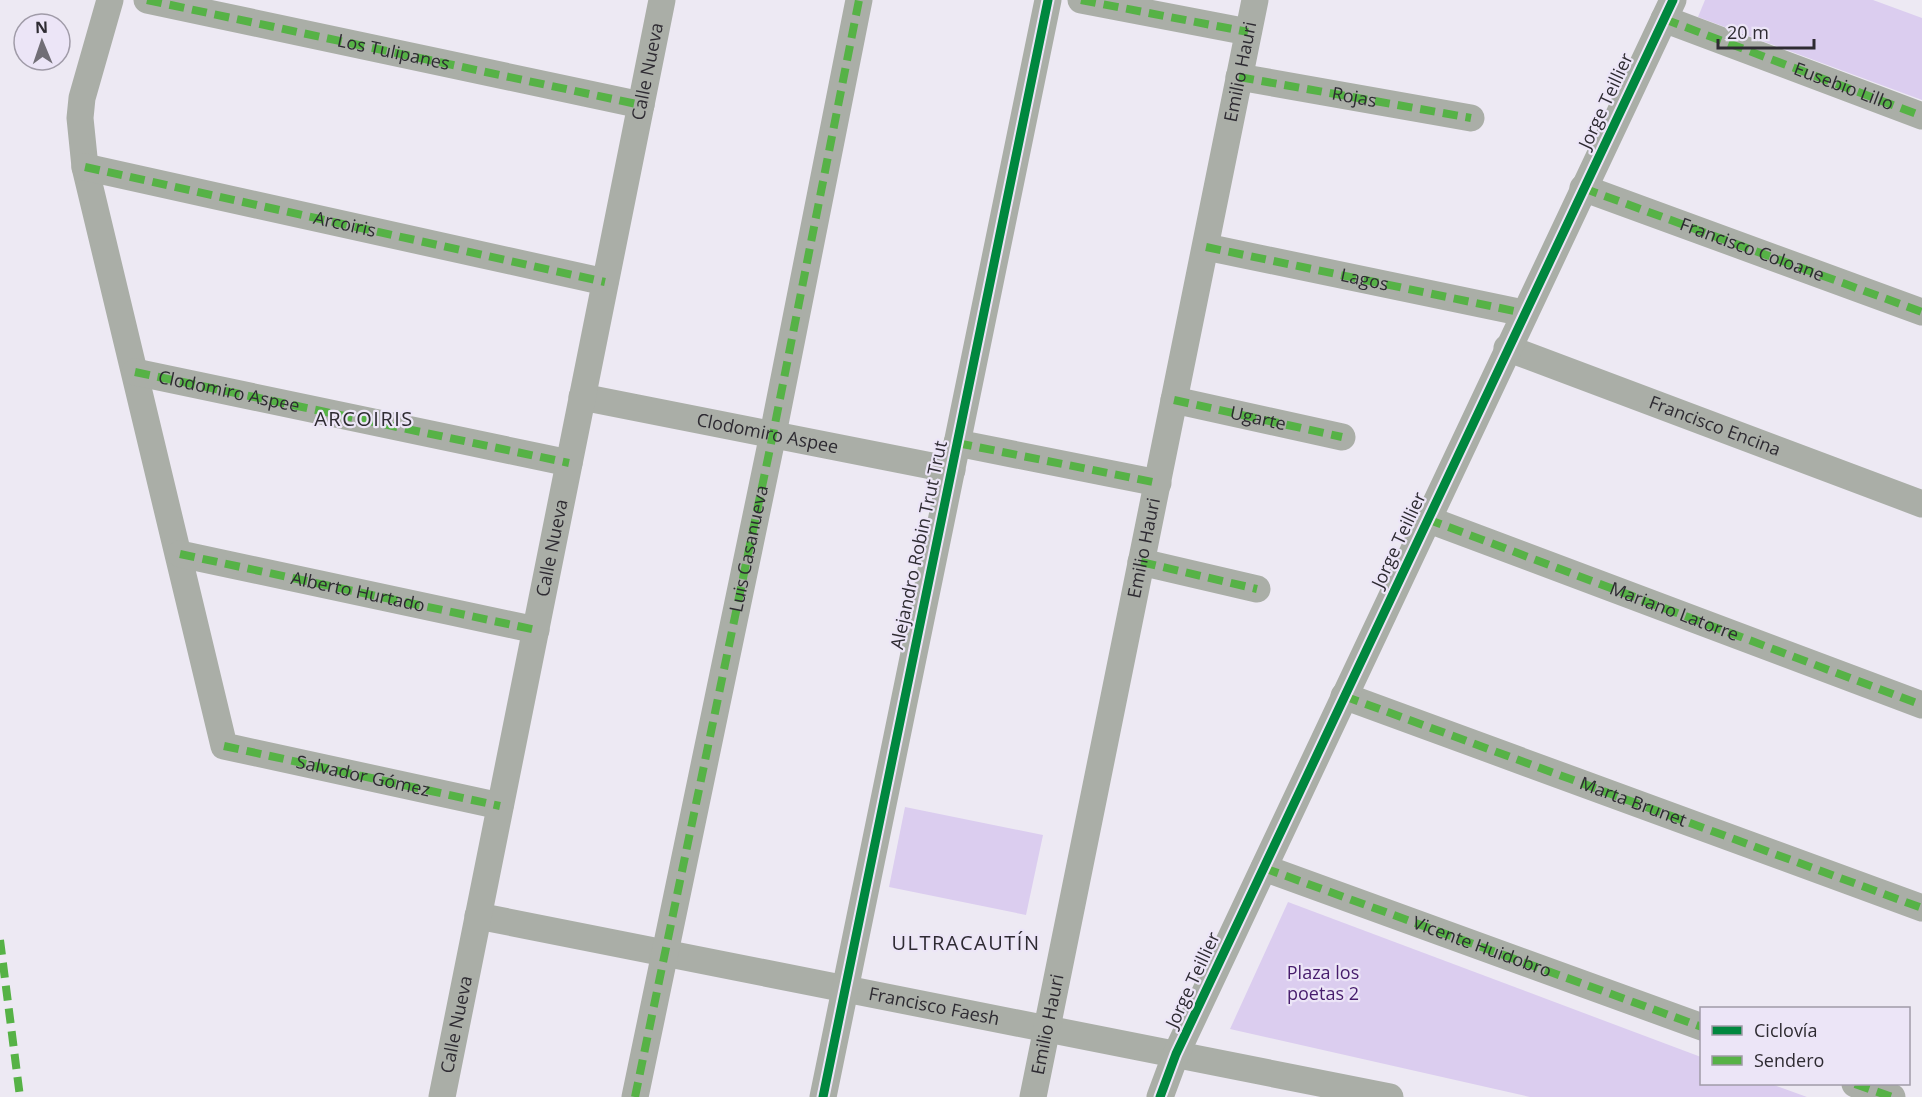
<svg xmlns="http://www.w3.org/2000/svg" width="1922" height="1097" font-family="'Open Sans',sans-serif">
<rect width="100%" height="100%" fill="#ede9f3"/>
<g fill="#dbcdef">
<polygon points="1705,0 1873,0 1922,18 1922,100 1698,17"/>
<polygon points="905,807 1043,835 1026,915 889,887"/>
<polygon points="1288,902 1701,1057 1702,1084 1771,1084 1807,1097 1530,1097 1230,1029"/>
</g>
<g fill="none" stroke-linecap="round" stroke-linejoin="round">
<g stroke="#aaaea7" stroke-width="27">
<path id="s1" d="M110 0 82 98 80 118 85 167 224 746 500 806"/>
<path id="s2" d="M147 0 641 105"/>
<polyline points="1081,0 1248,32"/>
<polyline points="1664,19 1922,116"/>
<path id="s3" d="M1239 77 1471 118"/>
<path id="s4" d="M85 167 605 282"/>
<polyline points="1583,188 1922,312"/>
<path id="s5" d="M1206 247 1524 313"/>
<path id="s6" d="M1507 348 1922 504"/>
<path id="s7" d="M135 372 569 463"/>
<path id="s8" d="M582 397 952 470"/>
<polyline points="1174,400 1342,437"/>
<polyline points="957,443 1158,483"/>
<path id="s9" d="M1427 519 1922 705"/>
<polyline points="180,554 536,630"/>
<polyline points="1141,562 1257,589"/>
<polyline points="1344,696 1922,908"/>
<polyline points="1264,868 1702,1027"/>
<path id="s10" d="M478 916 1390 1097"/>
<polyline points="1855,1084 1892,1097"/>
<path id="s11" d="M442 1097 662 0"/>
<polyline points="635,1097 773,434 859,0"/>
<polyline points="823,1097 1048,0"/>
<path id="s12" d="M1033 1097 1255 0"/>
<polyline points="1160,1097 1176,1054 1673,0"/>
</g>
<g stroke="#56b246" stroke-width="8" stroke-dasharray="15 8" stroke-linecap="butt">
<polyline points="147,0 641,105"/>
<polyline points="1081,0 1248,32"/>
<path id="s13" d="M1664 19 1922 116"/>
<polyline points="1239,77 1471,118"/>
<polyline points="85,167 605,282"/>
<path id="s14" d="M1583 188 1922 312"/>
<polyline points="1206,247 1524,313"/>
<polyline points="135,372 569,463"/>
<path id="s15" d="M1174 400 1342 437"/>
<polyline points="957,443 1158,483"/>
<polyline points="1427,519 1922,705"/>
<path id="s16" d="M180 554 536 630"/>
<polyline points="1141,562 1257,589"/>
<path id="s17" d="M1344 696 1922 908"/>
<polyline points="224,746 500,806"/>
<path id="s18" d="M1264 868 1702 1027"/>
<polyline points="0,940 20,1097"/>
<polyline points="1855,1084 1892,1097"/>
<path id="s19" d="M635 1097 773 434 859 0"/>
</g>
<g stroke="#ece5f7" stroke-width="13">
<g id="cycleway">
<polyline points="823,1097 1048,0"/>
<polyline points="1160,1097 1176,1054 1673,0"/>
</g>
</g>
<use href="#cycleway" stroke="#00873e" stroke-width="9"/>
</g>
<g text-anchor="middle" stroke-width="4.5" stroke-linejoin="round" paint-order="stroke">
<g font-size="18" fill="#2e2b32" stroke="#ece5f7">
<text dy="6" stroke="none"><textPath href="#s2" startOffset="252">Los Tulipanes</textPath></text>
<text dy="6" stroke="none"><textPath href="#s11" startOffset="1046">Calle Nueva</textPath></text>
<text dy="6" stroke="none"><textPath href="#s12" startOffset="1046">Emilio Hauri</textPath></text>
<text dy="6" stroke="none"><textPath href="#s13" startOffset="192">Eusebio Lillo</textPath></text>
<text dy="6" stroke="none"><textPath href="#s3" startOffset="117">Rojas</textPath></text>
<text transform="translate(1606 101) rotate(-65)" y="6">Jorge Teillier</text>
<text dy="6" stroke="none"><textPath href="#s4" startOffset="266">Arcoiris</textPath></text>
<text dy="6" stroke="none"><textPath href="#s14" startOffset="180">Francisco Coloane</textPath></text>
<text dy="6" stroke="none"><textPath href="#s5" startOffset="162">Lagos</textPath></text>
<text dy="6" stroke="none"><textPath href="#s7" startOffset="96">Clodomiro Aspee</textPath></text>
<text dy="6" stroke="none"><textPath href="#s15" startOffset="86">Ugarte</textPath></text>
<text dy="6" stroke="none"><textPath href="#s6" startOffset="222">Francisco Encina</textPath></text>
<text dy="6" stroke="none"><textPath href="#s8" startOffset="189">Clodomiro Aspee</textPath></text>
<text transform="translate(1399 540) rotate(-65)" y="6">Jorge Teillier</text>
<text transform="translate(919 545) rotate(-78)" y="6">Alejandro Robin Trut Trut</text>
<text dy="6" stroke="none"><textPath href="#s11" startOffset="560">Calle Nueva</textPath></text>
<text dy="6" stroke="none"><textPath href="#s19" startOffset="560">Luis Casanueva</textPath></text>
<text dy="6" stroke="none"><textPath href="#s12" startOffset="560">Emilio Hauri</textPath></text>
<text dy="6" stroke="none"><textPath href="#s16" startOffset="182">Alberto Hurtado</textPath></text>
<text dy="6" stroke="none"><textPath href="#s9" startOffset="264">Mariano Latorre</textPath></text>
<text dy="6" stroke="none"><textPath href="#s1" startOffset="909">Salvador Gómez</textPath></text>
<text dy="6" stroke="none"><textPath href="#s17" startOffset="308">Marta Brunet</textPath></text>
<text dy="6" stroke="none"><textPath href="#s18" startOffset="232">Vicente Huidobro</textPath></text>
<text transform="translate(1193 980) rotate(-65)" y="6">Jorge Teillier</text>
<text dy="6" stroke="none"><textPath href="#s10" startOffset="465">Francisco Faesh</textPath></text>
<text dy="6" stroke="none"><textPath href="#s11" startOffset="74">Calle Nueva</textPath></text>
<text dy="6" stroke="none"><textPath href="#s12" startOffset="74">Emilio Hauri</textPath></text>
</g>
<g font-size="18" fill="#461c6c" stroke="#ece5f7">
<text x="1323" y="979">Plaza los<tspan x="1323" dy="21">poetas 2</tspan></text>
</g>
<g font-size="20" letter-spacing="1.5" fill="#2e2b32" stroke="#ece5f7">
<text x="364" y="426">ARCOIRIS</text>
<text x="966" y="950">ULTRACAUTÍN</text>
</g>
</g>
<rect x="1700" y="1007" width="210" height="78" fill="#ece5f7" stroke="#a09ba8" stroke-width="1.5"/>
<rect x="1712" y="1026" width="30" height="9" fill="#00873e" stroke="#a09ba8" stroke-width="1.5"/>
<text x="1754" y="1037" font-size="18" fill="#2e2b32">Ciclovía</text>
<rect x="1712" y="1056" width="30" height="9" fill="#56b246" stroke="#a09ba8" stroke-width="1.5"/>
<text x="1754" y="1067" font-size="18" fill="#2e2b32">Sendero</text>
<g transform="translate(42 42) rotate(358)"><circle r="28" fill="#ece5f7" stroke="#a09ba8" stroke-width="1.5"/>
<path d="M0-4.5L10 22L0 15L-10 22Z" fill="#716e76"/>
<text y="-9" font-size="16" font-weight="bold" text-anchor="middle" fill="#2e2b32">N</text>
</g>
<path d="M1718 39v9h96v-9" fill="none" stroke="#2e2b32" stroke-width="3"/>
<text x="1727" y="39" font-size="18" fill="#2e2b32" stroke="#ece5f7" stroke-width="4.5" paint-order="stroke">20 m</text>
</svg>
